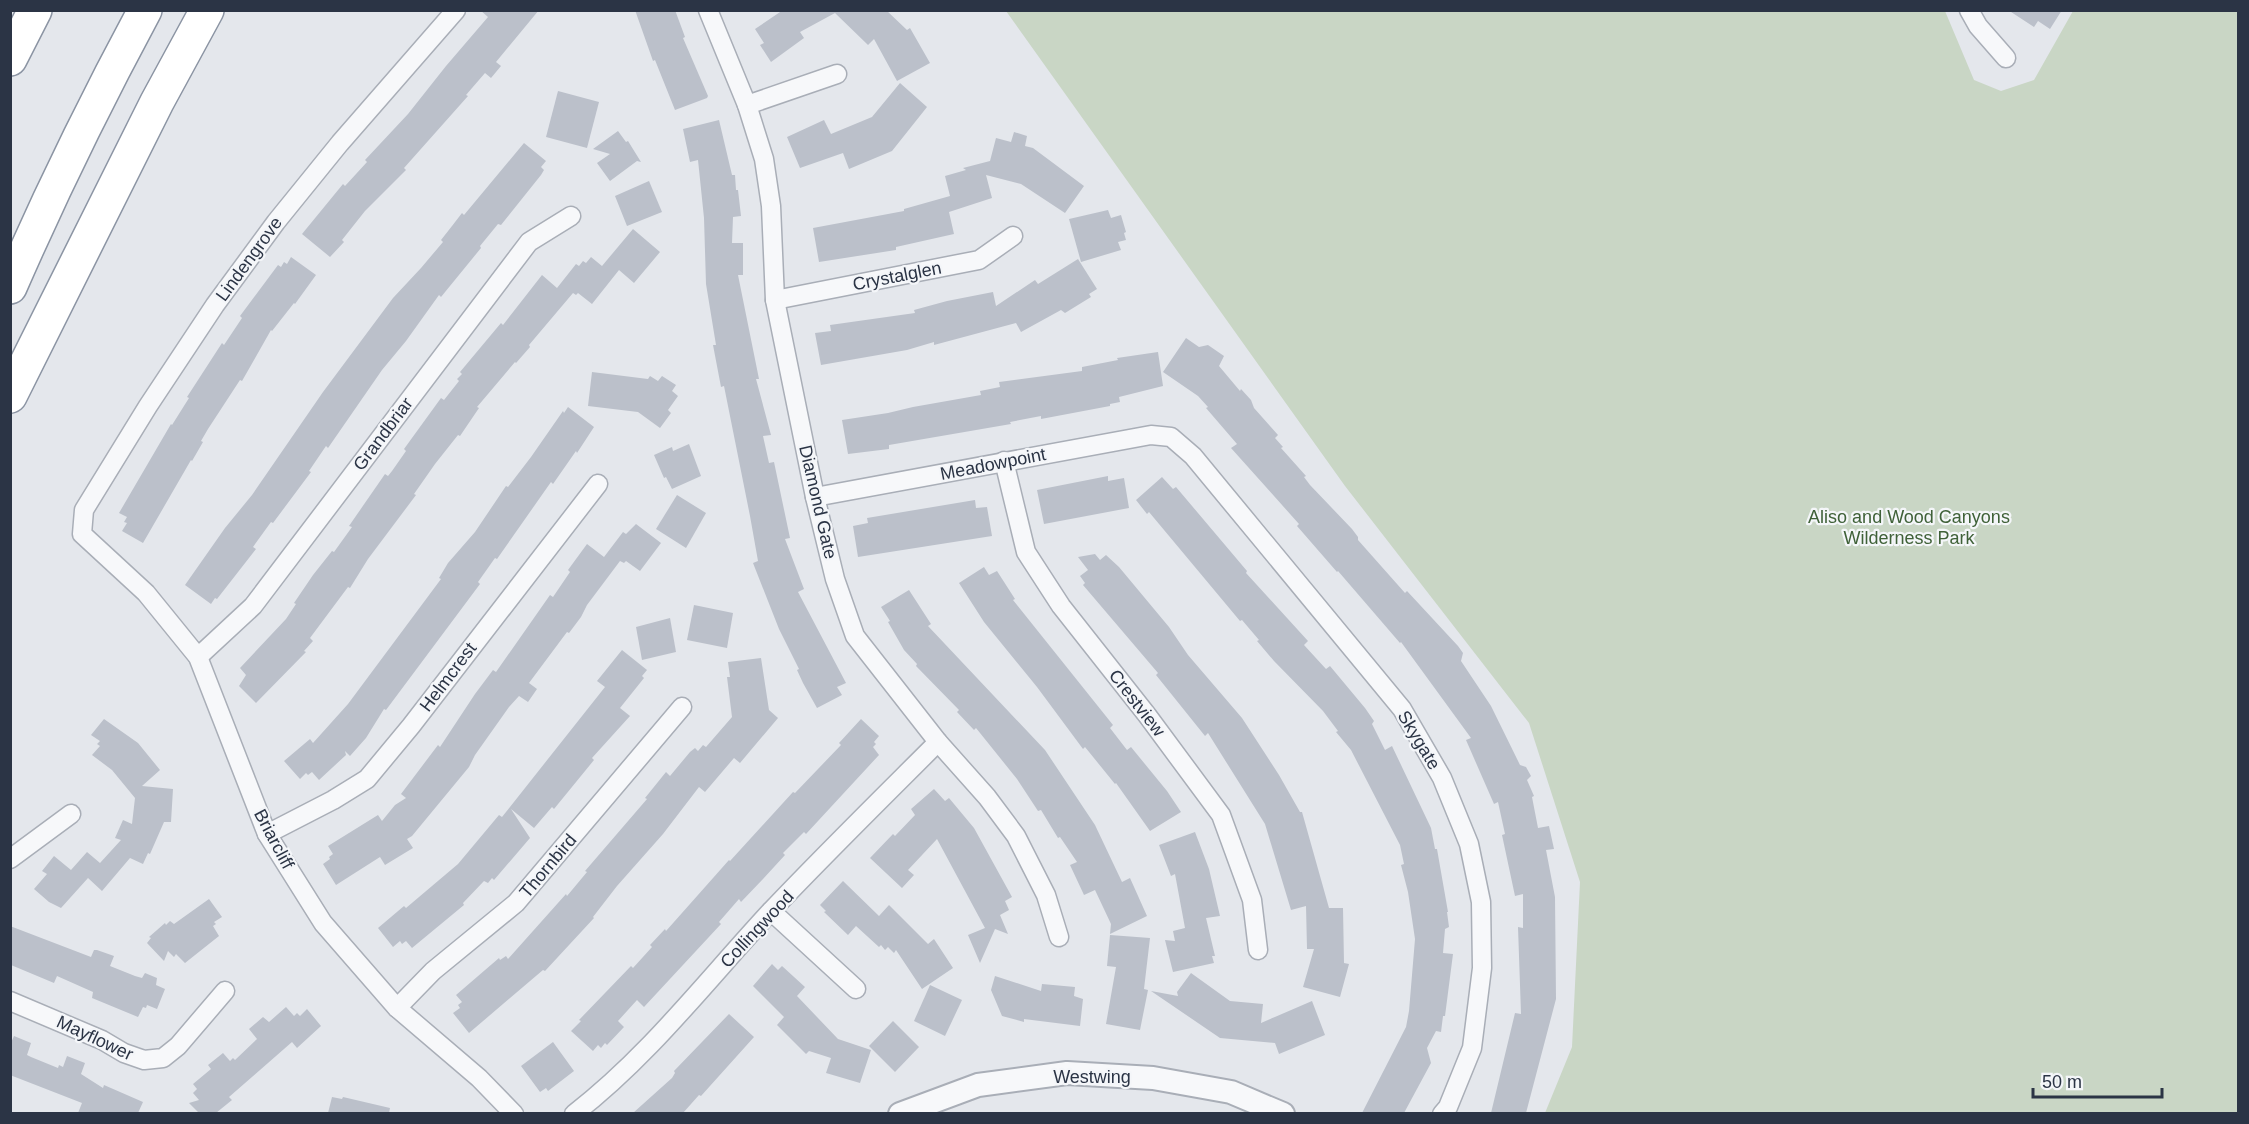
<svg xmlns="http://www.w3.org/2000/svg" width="2249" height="1124" font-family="Arial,sans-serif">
<rect width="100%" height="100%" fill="#e4e7ec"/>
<polygon fill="#c9d6c5" points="1006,11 1945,11 1974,80 2001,91 2034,80 2073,11 2238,11 2238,1113 1545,1113 1572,1047 1580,882 1529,723 1345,486"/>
<g fill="#bbc0ca">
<polygon points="480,10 539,10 496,62 501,66 491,78 485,73 466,95 468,96 404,168 406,170 365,211 342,240 344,242 330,257 302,234 343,184 345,186 367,162 365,160 408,114 446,66 488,17"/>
<polygon points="635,10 675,10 685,37 683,38 708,96 707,98 675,110 655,60 653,61"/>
<polygon points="783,10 886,10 907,30 910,28 930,63 897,81 874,39 868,45 835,13 800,32 804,38 771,62 760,45 764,43 755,29"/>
<polygon points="2008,10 2062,10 2050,29 2038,21 2034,27"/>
<polygon points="900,83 927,107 892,151 849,169 843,153 800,168 787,137 824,120 831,134 872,117"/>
<polygon points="558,91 599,102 587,148 546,137"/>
<polygon points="719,120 732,175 735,175 736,190 738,190 741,216 733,217 732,243 743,243 743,275 738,275 759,379 756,379 771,435 763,436 769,463 774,462 790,538 785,539 804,589 798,592 846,683 837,687 842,695 817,708 803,683 797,670 799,669 779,629 753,563 758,561 750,516 724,386 721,387 713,345 716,345 706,284 704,218 698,160 690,162 683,129"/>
<polygon points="618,131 626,142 628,141 641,162 637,161 610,181 597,163 610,154 593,149"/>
<polygon points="1014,132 1027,136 1025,146 1033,148 1084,186 1065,213 1021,184 986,175 992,198 949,212 954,234 896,247 896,250 819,262 813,228 904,211 904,209 950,196 945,176 966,170 963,168 990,161 996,138 1011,142"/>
<polygon points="524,143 546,161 541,167 544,170 541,175 501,225 498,224 480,246 481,248 441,297 439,295 406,341 382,370 328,448 326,446 309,471 311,472 273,523 271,522 253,547 256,549 217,599 215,598 211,604 185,585 225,528 252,495 323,392 393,298 421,268 443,242 441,240 452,226 462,213 464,215"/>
<polygon points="649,181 662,212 627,226 615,196"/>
<polygon points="1108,210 1111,218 1121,215 1126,232 1124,233 1126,240 1118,242 1121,250 1081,262 1069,219"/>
<polygon points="633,229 660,252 634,283 619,270 592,304 578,293 576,295 573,293 529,345 530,347 516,363 515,362 477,407 479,408 460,436 458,435 435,464 414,494 416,495 368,559 350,588 348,587 310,638 313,641 304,651 306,652 256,703 239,686 246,675 240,668 286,619 296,604 294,603 313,575 332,551 334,552 352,527 349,526 385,474 388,476 392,471 406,451 404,449 441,398 444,400 459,381 457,379 462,374 460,372 501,323 503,325 542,275 557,288 576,264 579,266 583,261 586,263 591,257 602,266"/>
<polygon points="291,257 316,275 295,304 294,303 272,331 271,330 242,381 240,380 208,429 201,441 203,442 192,461 191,460 143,543 122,531 127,523 124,522 127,517 119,513 171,424 172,425 189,398 187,397 222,343 224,345 242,318 240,316 278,265 281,267 284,262 287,264"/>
<polygon points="1078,259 1097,289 1089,294 1091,297 1065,313 1061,310 1021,332 1016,323 934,345 934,342 907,350 821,365 815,333 831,331 830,325 915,313 914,310 947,301 993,292 996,306 1035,280 1038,284"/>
<polygon points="1186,338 1199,347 1208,345 1224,356 1219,366 1240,391 1241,389 1251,400 1254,408 1278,435 1275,438 1283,447 1281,448 1306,476 1304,477 1310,485 1352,529 1358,537 1358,540 1405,593 1407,591 1458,646 1463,653 1461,661 1491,706 1520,765 1526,767 1531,776 1527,780 1534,796 1532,797 1538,828 1549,826 1554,849 1546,850 1555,897 1556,999 1526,1113 1491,1113 1515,1013 1521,1014 1518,927 1523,928 1523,894 1515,896 1502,835 1505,834 1498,802 1494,804 1466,740 1471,738 1401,642 1400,643 1338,571 1337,572 1297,526 1299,524 1231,448 1237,444 1206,408 1208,407 1198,396 1163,372"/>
<polygon points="1158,352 1163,386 1119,397 1120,402 1110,404 1110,406 1041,419 1041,416 1010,422 1011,424 889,445 889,449 848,454 842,420 888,413 913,407 981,395 980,391 1000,387 999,382 1082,371 1082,367 1118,360 1117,358"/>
<polygon points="592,372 648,379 650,376 658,381 662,376 676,385 672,391 678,396 668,410 671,413 660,428 638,412 588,406"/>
<polygon points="568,407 594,427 577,453 576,451 553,484 551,482 497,559 495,558 478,582 480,584 386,710 384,709 366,738 350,756 345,751 346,755 319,780 312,772 308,775 306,773 300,779 284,761 310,739 313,743 348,704 441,579 439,578 448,563 475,532 506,486 508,487 531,457 563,411 564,413"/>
<polygon points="689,444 701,476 672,489 666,477 664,478 654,455 672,447 673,451"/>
<polygon points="1108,476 1108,481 1124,478 1129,508 1044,524 1037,490"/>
<polygon points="1162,477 1173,489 1176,487 1247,571 1246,573 1308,641 1304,645 1326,669 1330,666 1365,708 1374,721 1372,724 1385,750 1392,746 1431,828 1435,849 1437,849 1448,912 1447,912 1449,927 1445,929 1443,953 1453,954 1445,1016 1443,1016 1441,1032 1436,1031 1427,1048 1431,1063 1404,1113 1362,1113 1406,1027 1409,1011 1415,939 1408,892 1401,865 1404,864 1400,845 1351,750 1336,732 1338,731 1323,711 1274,661 1257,641 1259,640 1242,620 1240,621 1149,512 1147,514 1136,500"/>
<polygon points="677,495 706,513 686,548 656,529"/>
<polygon points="975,500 976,508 987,507 992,536 858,557 853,526 868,523 867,518"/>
<polygon points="636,524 661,543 640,571 626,561 624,563 620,561 587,605 581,617 569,633 567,632 529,683 537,689 528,702 519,696 509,707 475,755 469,767 412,836 407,839 413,848 385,865 380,857 336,885 323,864 330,859 329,857 333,854 328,846 378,815 382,821 395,805 406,798 401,794 438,745 440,747 475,694 493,670 496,672 550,595 553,597 570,572 568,570 587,544 604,557 623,532 626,534"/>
<polygon points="1095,554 1100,560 1106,555 1119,567 1169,627 1188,655 1242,718 1279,775 1300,812 1302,812 1329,908 1343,908 1344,963 1349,964 1340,997 1303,987 1314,949 1307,949 1306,906 1291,910 1265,824 1208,733 1205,736 1156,675 1158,673 1083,585 1085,583 1080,576 1088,570 1078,557"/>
<polygon points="984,567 989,575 997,571 1015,599 1013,600 1113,725 1110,728 1127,750 1131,747 1167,791 1181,812 1150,831 1116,783 1115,784 1085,747 1083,749 1037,687 984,622 959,583"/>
<polygon points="909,590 931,624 928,626 1045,750 1095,825 1122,882 1130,878 1147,916 1110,934 1111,924 1095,890 1084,895 1070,865 1077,862 1060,837 1058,838 1041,810 1038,811 1017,779 976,728 974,730 957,712 959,710 916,666 917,664 904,650 888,622 890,621 881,607"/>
<polygon points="694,605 733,613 727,648 687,640"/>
<polygon points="670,618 676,652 642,660 636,627"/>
<polygon points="622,650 647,670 642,676 644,678 620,708 630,716 592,758 594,760 554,809 552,807 534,828 511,809 530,838 494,880 492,878 488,883 484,881 463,903 464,905 412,948 406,941 402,944 400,941 393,947 378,928 404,906 406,908 458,864 499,815 502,817 605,687 597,681"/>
<polygon points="761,658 769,710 778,718 740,763 734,758 705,792 699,787 663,834 617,886 593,917 594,918 545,971 543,970 469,1033 453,1013 460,1008 458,1005 462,1002 456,995 499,958 500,960 506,956 508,959 566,894 567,896 587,872 585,871 647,799 645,798 666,772 670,776 690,752 695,748 698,751 703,745 706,747 732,717 727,677 730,677 728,662"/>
<polygon points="104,719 138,743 160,770 142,786 173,789 171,822 164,822 150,854 148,853 143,864 130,858 102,891 88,878 61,908 49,902 34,889 47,874 42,871 54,856 71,870 87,852 100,863 121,840 115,838 123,820 132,824 135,798 112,770 92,755 100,746 97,744 100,741 91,735"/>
<polygon points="861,719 879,736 874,742 876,744 873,747 879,755 806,834 804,832 783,853 785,855 763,879 741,902 739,899 719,922 721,924 644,1007 637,1000 618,1021 624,1027 607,1045 605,1043 601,1048 598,1045 593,1051 571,1031 581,1021 579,1020 631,966 633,968 652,947 650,945 665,929 666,931 729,860 730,861 793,792 795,793 841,745 839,743"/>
<polygon points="934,789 945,801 949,798 974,828 1012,897 1005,901 1009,910 1000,915 1008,934 995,929 980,963 968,935 985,928 937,839 908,870 914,875 902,888 870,858 893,834 895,836 915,815 911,809"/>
<polygon points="1195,832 1209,869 1220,916 1206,918 1215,956 1212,956 1214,963 1173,972 1165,940 1175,941 1173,931 1185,928 1175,874 1171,876 1159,845"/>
<polygon points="843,881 879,916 889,905 928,944 934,939 953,968 922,989 896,950 894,953 888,947 885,950 881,945 879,947 856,926 848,935 824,912 826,911 820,905"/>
<polygon points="209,899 222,917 214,922 216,924 213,926 219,936 185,963 176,954 174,957 168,951 164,961 147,943 151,938 149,937 165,923 166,925 170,921 174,924"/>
<polygon points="10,926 91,957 94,950 97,950 114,956 110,966 135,976 142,978 145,973 157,978 156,985 165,989 157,1009 147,1005 146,1008 143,1007 138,1017 92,998 93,992 57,976 54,983 11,965"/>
<polygon points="1110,935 1150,938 1144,989 1148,990 1140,1030 1106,1024 1116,967 1107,966"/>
<polygon points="772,964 778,970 782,966 805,987 797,996 838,1039 871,1050 860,1083 826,1073 831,1058 809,1051 806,1054 777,1025 784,1017 753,986"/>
<polygon points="1191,973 1230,1001 1263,1004 1261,1023 1312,1001 1325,1035 1279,1054 1275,1043 1220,1038 1151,991 1178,996 1177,992"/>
<polygon points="995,976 1041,991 1042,984 1075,987 1074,996 1083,999 1080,1026 1024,1019 1024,1022 1002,1016 991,990"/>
<polygon points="930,985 962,1000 945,1036 914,1021"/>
<polygon points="286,1007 294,1016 297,1013 300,1016 307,1009 321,1026 297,1048 292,1042 229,1097 232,1100 216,1113 199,1113 189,1103 199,1100 193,1093 197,1089 193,1084 211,1069 208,1065 223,1053 230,1061 233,1058 235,1060 257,1039 249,1029 263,1017 269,1022"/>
<polygon points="729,1014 754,1037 701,1096 699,1095 683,1113 633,1113 672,1078 675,1073 674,1071"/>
<polygon points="893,1021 919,1047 895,1072 869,1046"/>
<polygon points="14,1036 31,1043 27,1055 31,1057 58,1068 59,1065 63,1067 67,1056 85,1063 81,1074 103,1088 104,1085 143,1102 138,1113 78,1113 82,1103 10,1075 10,1045"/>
<polygon points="553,1042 574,1071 548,1091 546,1088 540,1092 521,1066"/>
<polygon points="332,1097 342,1099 343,1097 390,1108 389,1113 328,1113"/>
</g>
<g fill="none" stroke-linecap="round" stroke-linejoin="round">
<g stroke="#a9aeb7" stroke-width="21">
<g id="minor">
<polyline points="456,10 340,143 276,222 215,305 148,406 84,510 82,534 146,593 198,657 267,834 323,923 397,1008 479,1078 514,1114"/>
<polyline points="708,10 747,105 764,159 771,206 775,300 815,497 835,579 855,636 938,742 987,797 1016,836 1046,895 1059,937"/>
<polyline points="1969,10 1978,26 2006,58"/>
<polyline points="747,105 837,74"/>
<polyline points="775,300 979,260 1013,236"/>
<polyline points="1004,461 1026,552 1061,606 1147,715 1221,815 1252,900 1258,950"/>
<polyline points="815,497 1151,435 1171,437 1193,456 1402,709 1442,778 1469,844 1481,902 1482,968 1472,1048 1448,1107 1442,1114"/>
<polyline points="198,657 253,606 529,242 571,216"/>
<polyline points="267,834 333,800 367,779 411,726 598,484"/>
<polyline points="10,859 71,814"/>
<polyline points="771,911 856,989"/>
<polyline points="10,1001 102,1040 124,1053 144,1060 163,1058 178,1046 225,991"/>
<polyline points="397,1008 433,971 516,903 682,707"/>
<path d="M574 1114C649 1056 707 980 771 911 825 854 882 798 938 742"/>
</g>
</g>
<g stroke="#a9aeb7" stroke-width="26">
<polyline id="tertiary" points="900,1114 978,1085 1067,1073 1153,1078 1231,1092 1283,1114"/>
</g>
<g stroke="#8b94a3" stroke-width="36">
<g id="motorway">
<polyline points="10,59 35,10"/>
<path d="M10 287C51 193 96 101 145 10"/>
<polyline points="10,396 157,102 207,10"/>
</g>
</g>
<use href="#minor" stroke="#f7f8fa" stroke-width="18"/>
<use href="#tertiary" stroke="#f7f8fa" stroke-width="22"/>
<use href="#motorway" stroke="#fff" stroke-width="33"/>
</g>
<g text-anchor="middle" stroke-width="4.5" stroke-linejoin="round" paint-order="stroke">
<g font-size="18" fill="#2b3445" stroke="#f4f6f9">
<text transform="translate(249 259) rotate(-54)" y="6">Lindengrove</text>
<text transform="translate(897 276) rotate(-11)" y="6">Crystalglen</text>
<text transform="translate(383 434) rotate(-53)" y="6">Grandbriar</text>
<text transform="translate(993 464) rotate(-11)" y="6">Meadowpoint</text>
<text transform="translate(818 502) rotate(77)" y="6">Diamond Gate</text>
<text transform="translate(448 677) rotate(-53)" y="6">Helmcrest</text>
<text transform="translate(1137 703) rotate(52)" y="6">Crestview</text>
<text transform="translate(1419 740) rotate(59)" y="6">Skygate</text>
<text transform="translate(274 839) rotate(62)" y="6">Briarcliff</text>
<text transform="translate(548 866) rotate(-50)" y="6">Thornbird</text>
<text transform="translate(757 929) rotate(-47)" y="6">Collingwood</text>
<text transform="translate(95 1038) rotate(25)" y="6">Mayflower</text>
<text x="1092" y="1083">Westwing</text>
</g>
<g font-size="18" fill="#3f6138" stroke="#f4f6f9">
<text x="1909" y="523">Aliso and Wood Canyons<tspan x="1909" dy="21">Wilderness Park</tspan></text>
</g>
</g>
<rect width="2249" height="1124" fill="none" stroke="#2b3445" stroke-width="24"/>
<path d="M2033 1088v9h129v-9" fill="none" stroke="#2b3445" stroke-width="3"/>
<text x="2042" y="1088" font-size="18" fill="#2b3445" stroke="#f4f6f9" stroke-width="4.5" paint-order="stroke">50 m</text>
</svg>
